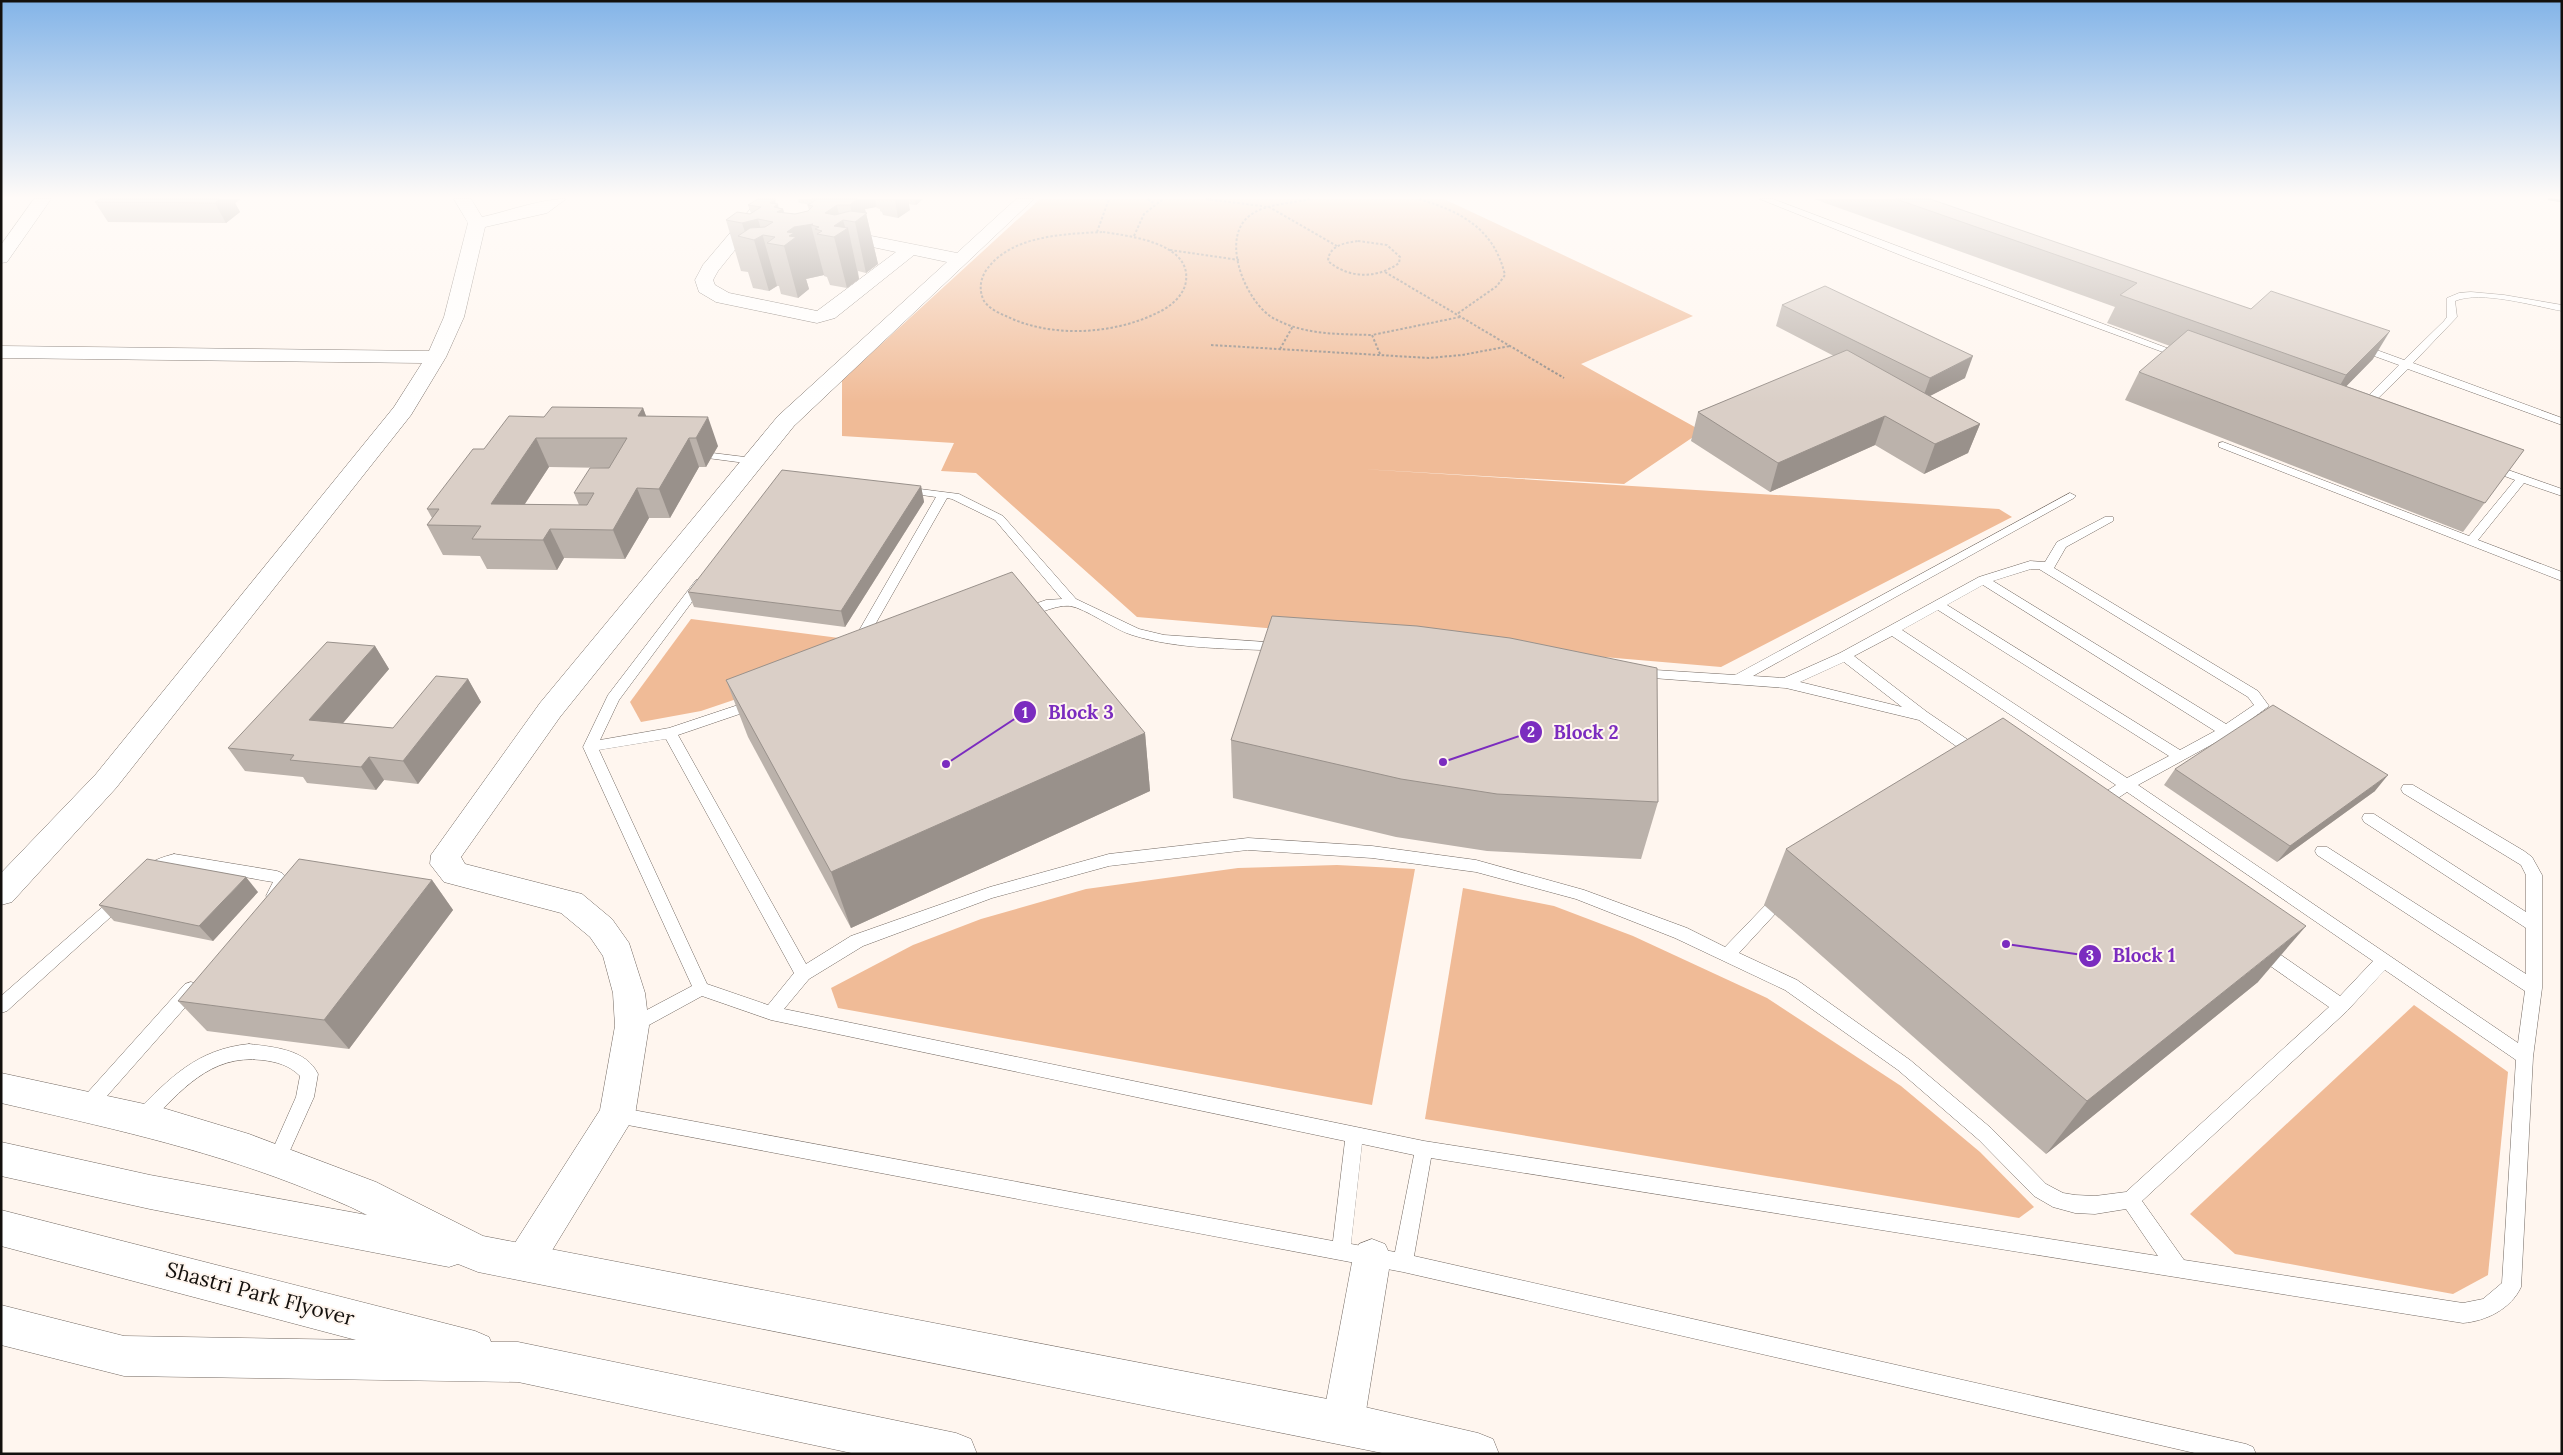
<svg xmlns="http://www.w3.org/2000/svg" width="2563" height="1455" font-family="Lora,serif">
<rect width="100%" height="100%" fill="#fff6ef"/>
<g fill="#f0bb97">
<polygon points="1040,199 1444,199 1693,316 1581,364 1702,431 1624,484 1362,469 1999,509 2012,517 1721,667 1137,617 976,473 941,471 954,443 842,436 842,380"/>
<polygon points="691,619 839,638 823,670 701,711 641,722 630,702"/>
<polygon points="1337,865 1415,869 1372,1105 838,1008 831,988 913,945 981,919 1086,889 1238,868"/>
<polygon points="1463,888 1554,906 1633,936 1767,998 1901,1086 1980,1152 2034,1207 2019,1218 1425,1119"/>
<polygon points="2414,1005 2508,1072 2488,1275 2453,1294 2235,1254 2190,1214"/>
</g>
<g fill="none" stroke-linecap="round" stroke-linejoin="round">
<g stroke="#736962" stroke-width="1">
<g id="lane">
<polygon points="1760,199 1773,199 2188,356 2183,359 2179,358 1913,260"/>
<path d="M2471 292 2504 295 2562 305V311C2534 306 2481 290 2455 301L2457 317 2413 363 2562 418V425L2408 369 2365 411H2357V407L2399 365 2355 349V345H2363L2404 360 2444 321 2447 317V298L2459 293Z"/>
<polygon points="2223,442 2469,536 2515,480 2486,469 2486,465 2494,465 2562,489 2562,496 2524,483 2478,540 2562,572 2562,581 2219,447 2219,443"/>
<polygon points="696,451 753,458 759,461 753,464 692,456 692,452"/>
<path d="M904 487 959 494 1003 516 1076 599 1139 629 1164 635 1281 643 1287 647 1281 651C1232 648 1179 650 1132 635 1115 630 1085 608 1070 606 1052 604 1031 620 1018 616L1016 613 1018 610 1046 600 1062 599 995 520 952 499 947 498 864 644H854L853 641 936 497 900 492V488Z"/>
<path d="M2070 493 2076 496 2074 498 1753 676 1784 678 1840 653 1979 577 2030 561 2045 562 2057 542 2105 517H2113V521L2066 547 2054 568 2258 691 2269 706 2231 734 2138 785 2518 1043 2525 991 2317 855 2315 851 2317 847H2327L2526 974V928L2364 822 2362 818 2364 814H2374L2526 912V875L2521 865 2403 793 2401 789 2403 785H2413L2524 851 2532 857 2542 875V988L2533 1057 2521 1287C2511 1309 2486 1321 2463 1323L1431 1158 1414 1256 2246 1444 2253 1447 2256 1454H2199L1403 1272 617 1123 611 1121 608 1115 611 1109 617 1107 1333 1241 1345 1141 771 1020 702 996 638 1031 632 1033 626 1031 624 1026 626 1021 692 986 583 747 608 695 696 580 700 579 706 583 619 700 600 740 669 728 750 701H760L762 704 760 707 678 735 806 964 851 936 990 887 1109 854 1248 838 1372 846 1476 860 1584 890 1687 928 1725 947 1777 893 1782 891 1787 893 1790 897 1787 901 1739 953 1797 980 1910 1060 1991 1128 2046 1184 2063 1193 2075 1195 2095 1196 2126 1192 2329 1007 2256 956 2254 951 2256 946 2262 944 2268 946 2340 996 2373 961 2127 792 2103 808H2093L2091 804 2093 800 2116 785 1892 636 1854 656 1927 712 1983 750 1985 754 1983 758H1973L1919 720 1786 688 1639 677 1632 673 1639 669 1735 675ZM2031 569H2039L2248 697 2254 705 2226 724 1993 581ZM1983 585 2215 731 2180 750 1947 605ZM1938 610 2169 756 2127 778 1902 630ZM1844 662 1902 707 1800 682ZM666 739 794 973 768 1005 707 984 599 750ZM1248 850 1372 858 1476 872 1576 899 1675 938 1785 990 1898 1070 1979 1140 2034 1196 2053 1207 2075 1213 2095 1214 2126 1209 2158 1256 1424 1141 784 1009 809 979 863 946 992 898 1109 866ZM2385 970 2516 1060 2502 1283 2483 1299 2463 1303 2184 1260 2142 1201 2347 1011ZM1362 1144 1414 1155 1395 1252 1351 1244Z"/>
<path d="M174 854 277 871 282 873 290 881 279 900 274 902 269 900 266 896 273 882C241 877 209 869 176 866 164 865 158 880 145 876L142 872C148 861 163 857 174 854Z"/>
<polygon points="120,894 125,896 128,900 125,904 7,1011 1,1013 1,996 115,896"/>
<polygon points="191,982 197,984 199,989 197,994 92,1113 86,1115 80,1113 77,1107 80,1101 185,984"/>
<path d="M249 1044C273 1047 306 1049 318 1074L314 1097 283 1166 277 1168 271 1166 268 1160 296 1097 300 1076C289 1065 277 1062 262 1060 210 1054 181 1091 147 1125L141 1127 135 1125 132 1119 135 1113C170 1078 197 1049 249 1044Z"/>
</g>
</g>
<g stroke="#736962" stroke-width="1">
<g id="street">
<polygon points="34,199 51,199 7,262 1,263 1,245"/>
<path d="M454 199H471L482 217C509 211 540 199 566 199L547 213 485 227 464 317 446 357 411 415 116 788 12 902 1 905V873L96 774 394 407 422 363 1 358V346L429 351 444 317 468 223Z"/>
<polygon points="759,199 776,199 718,271 713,280 715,285 729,293 817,311 896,252 830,238 827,234 830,230 836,229 957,253 1016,199 1034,199 794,426 560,717 461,857 465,864 582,894 612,919 629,943 645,993 649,1026 635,1115 537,1275 524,1281 511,1275 505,1262 511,1249 600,1110 615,1026 613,993 603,956 590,937 561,913 444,882 430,864 431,855 540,703 778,416 947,262 914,255 835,318 817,323 716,302 699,292 695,280 703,265"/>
<polygon points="1372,1239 1385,1244 1391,1257 1364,1423 1358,1438 1343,1444 1328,1438 1322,1423 1353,1257 1359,1244"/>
</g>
</g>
<g stroke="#736962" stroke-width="1">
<g id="highway">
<path d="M1 1073 163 1108 249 1134 376 1182 483 1236 1343 1402 1478 1433 1493 1439 1499 1454H1387L478 1272 458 1264 449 1267 150 1209 1 1176V1142L150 1175 367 1215C344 1203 319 1194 294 1184 198 1147 101 1126 1 1103Z"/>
<polygon points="1,1210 475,1331 489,1337 491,1342 518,1342 956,1433 971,1439 977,1454 856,1454 518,1382 124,1376 1,1345 1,1305 124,1336 356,1340 1,1246"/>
</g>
</g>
<g stroke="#8e8782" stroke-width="2" stroke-dasharray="2.5 2" stroke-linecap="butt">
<polyline points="1148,199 1153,203"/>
<polyline points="1206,199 1269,207 1337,246"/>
<path d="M1310 199C1291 204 1264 203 1248 217 1220 241 1247 305 1275 319 1305 335 1339 334 1372 335"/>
<path d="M1419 199C1462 212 1494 229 1505 275L1497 286 1457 314"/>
<polyline points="1097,232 1109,199"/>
<path d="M1103 232C1130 236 1191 243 1186 281 1184 296 1170 307 1157 313 1112 335 1050 338 1006 316 998 313 989 308 984 301 979 291 980 281 985 272 1009 235 1064 234 1103 232Z"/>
<polyline points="1134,236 1144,214 1163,199"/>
<path d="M1358 241 1387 245 1400 257 1399 263C1377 279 1349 279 1328 261 1329 245 1345 243 1358 241Z"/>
<polyline points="1170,250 1239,260"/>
<polyline points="1385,272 1564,378"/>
<polyline points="1211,345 1429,358 1462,355 1510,346"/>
<polyline points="1280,349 1293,326"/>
<polyline points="1380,354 1372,335 1460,317"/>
</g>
<use href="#lane" fill="#fff" fill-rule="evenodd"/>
<use href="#street" fill="#fff" fill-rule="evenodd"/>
<use href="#highway" fill="#fff" fill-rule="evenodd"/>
<polyline stroke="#3b3733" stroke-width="2.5" points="2549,199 2562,201"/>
</g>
<g fill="#bbb2ab" fill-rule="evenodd">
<polygon points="100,199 240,199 235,203 240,212 226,223 108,222 95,202"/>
<polygon points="798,199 923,199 916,205 908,204 910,210 898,218 883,215 882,212 880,211 880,209 877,208 876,207 865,209 878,264 866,273 858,271 859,279 847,288 830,285 827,277 824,276 824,275 806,279 809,289 798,298 781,294 779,286 777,286 769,291 753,288 748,272 741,271 726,220 751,213 748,205 776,204 778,204 778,208 783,209 784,213 795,214 808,211 809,210 807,204 799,203"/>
<polygon points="1814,199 1930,199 2373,359 2346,386 2524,450 2463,532 2125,400 2139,372 2170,346 2107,323 2115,307"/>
<polygon points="1782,305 1965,378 1930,396 1980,424 1968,453 1924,474 1875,445 1770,492 1691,441 1698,412 1834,356 1776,326"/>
<path d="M643 408 646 416 718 446 706 467H699L670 518H649L625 559 564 558 557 570 487 569 480 556 443 555 427 525 432 518 427 509 484 449 544 417ZM549 467 609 468 574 493 579 505 525 504Z"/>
<polygon points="921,486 924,502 845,627 694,607 688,592"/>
<polygon points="375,646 389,669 343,723 393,728 468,679 481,702 418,784 384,780 376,790 307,783 303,777 245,771 228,748"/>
<polygon points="726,680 1145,733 1150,791 851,928 748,737"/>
<polygon points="1231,740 1658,802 1641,859 1487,851 1396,837 1233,798"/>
<polygon points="2175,769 2375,791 2277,862 2164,785"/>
<polygon points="1786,849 2258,982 2046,1154 1764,905"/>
<polygon points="432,880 453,910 349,1049 207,1031 178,1001"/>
<polygon points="258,892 213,941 114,921 99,905"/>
</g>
<g fill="#99918b">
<polygon points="220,199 240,199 235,203 240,212 226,223 215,203"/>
<polygon points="822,199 835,199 841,222 843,220 846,230 848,228 859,279 847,288 834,237"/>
<polygon points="847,199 875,199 876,207 865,209 878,264 866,273 855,222 854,222 850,205"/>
<polygon points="895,199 908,199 910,210 898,218"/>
<polygon points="915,199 923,199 916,205"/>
<polygon points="775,200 776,205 778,204 779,211 783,209 789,231 794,227 813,224 811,225 824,275 806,279 809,289 798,298 784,246 770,203"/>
<polygon points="758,219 777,286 769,291 754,240 747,238 742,223"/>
<polygon points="2390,331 2373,359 2329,404 2346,375"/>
<polygon points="1973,356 1965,378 1922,400 1930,378"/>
<polygon points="643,408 654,437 638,416"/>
<polygon points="1885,416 1875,445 1770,492 1778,463"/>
<polygon points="708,417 718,446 706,467 696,438"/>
<polygon points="1980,424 1968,453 1924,474 1935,444"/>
<polygon points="536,438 549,467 505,534 491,504"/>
<polygon points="689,438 699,467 670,518 659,489"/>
<polygon points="921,486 924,502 845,627 841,611"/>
<polygon points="637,488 649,518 625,559 613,530"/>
<polygon points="550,529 564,558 557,570 543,540"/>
<polygon points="375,646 389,669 326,743 309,720"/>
<polygon points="468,679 481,702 418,784 403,761"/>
<polygon points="1145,733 1150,791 851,928 831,872"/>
<polygon points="369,757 384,780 376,790 361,767"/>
<polygon points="2388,775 2375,791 2277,862 2290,846"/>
<polygon points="246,877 258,892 213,941 199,926"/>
<polygon points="432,880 453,910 349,1049 324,1020"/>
<polygon points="2306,926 2258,982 2046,1154 2087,1101"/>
</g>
<g fill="#dacfc7" stroke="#99918b" fill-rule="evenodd">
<polygon points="100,199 220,199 215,203 95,202"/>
<polygon points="758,199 775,200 770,203 778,204 774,207 783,209 777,212 795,214 808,211 813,206 808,205 816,200 812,199 857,199 850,205 837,205 825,213 835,215 850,211 867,213 855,222 843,220 834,226 848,228 834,237 817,234 822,231 815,229 819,227 811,225 813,224 794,227 787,232 794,233 789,236 796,237 784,246 767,243 775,237 763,235 754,240 738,236 750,228 765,227 773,222 758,219 742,223 726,220 737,212 750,214 761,207 748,205"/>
<polygon points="1896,199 1930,199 2251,309 2271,291 2390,331 2346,375 2120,295 2137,283"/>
<polygon points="1825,286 1973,356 1930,378 1782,305"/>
<polygon points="2188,330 2524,450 2485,503 2139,372"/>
<polygon points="1847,350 1980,424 1935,444 1885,416 1778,463 1698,412"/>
<path d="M552 407 643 408 638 416 708 417 696 438H689L659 489 637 488 613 530 550 529 543 540 472 539 481 526 427 525 439 509H427L473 449H484L509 416 544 417ZM536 438H627L609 468H590L574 493H594L587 505 491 504Z"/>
<polygon points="782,470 921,486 841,611 688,592"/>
<polygon points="1012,572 1145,733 831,872 726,680"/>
<polygon points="1272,616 1417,626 1510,638 1657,668 1658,802 1497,794 1401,779 1231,740"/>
<polygon points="327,642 375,646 309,720 393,728 436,676 468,679 403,761 369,757 361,767 290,760 294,755 228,748"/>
<polygon points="2273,705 2388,775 2290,846 2175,769"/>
<polygon points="2003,718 2306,926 2087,1101 1786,849"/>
<polygon points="147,859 246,877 199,926 99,905"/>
<polygon points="299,859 432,880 324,1020 178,1001"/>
</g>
<linearGradient id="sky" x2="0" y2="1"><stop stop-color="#83b4e8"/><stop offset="0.49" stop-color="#fffbf8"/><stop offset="1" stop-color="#fffbf8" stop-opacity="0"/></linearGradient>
<rect width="2563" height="403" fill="url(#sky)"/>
<g text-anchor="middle" stroke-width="4" stroke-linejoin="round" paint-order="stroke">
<g font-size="21" fill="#13100d" stroke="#fff6ef">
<text transform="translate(260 1294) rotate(15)" y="7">Shastri Park Flyover</text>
</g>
</g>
<path fill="none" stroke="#7b2cbf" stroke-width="2" d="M946 764L1025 712M1443 762L1531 732M2006 944L2090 956"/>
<g fill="#7b2cbf" stroke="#fff6ef" stroke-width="2">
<circle cx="946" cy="764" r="5"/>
<circle cx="1443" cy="762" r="5"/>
<circle cx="2006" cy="944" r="5"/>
<circle cx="1025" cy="712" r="12"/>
<circle cx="1531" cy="732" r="12"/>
<circle cx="2090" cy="956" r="12"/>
</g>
<g font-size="15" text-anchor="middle" font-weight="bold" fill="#fff">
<text x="1025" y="718">1</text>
<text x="1531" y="737">2</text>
<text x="2090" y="961">3</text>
</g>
<g font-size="19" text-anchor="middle" font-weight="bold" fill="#7b2cbf" stroke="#fff6ef" stroke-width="4" stroke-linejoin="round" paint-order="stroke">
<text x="1081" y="719">Block 3</text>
<text x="1586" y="739">Block 2</text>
<text x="2144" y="962">Block 1</text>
</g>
<rect width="2563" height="1455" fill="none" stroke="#13100d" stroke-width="5"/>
</svg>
